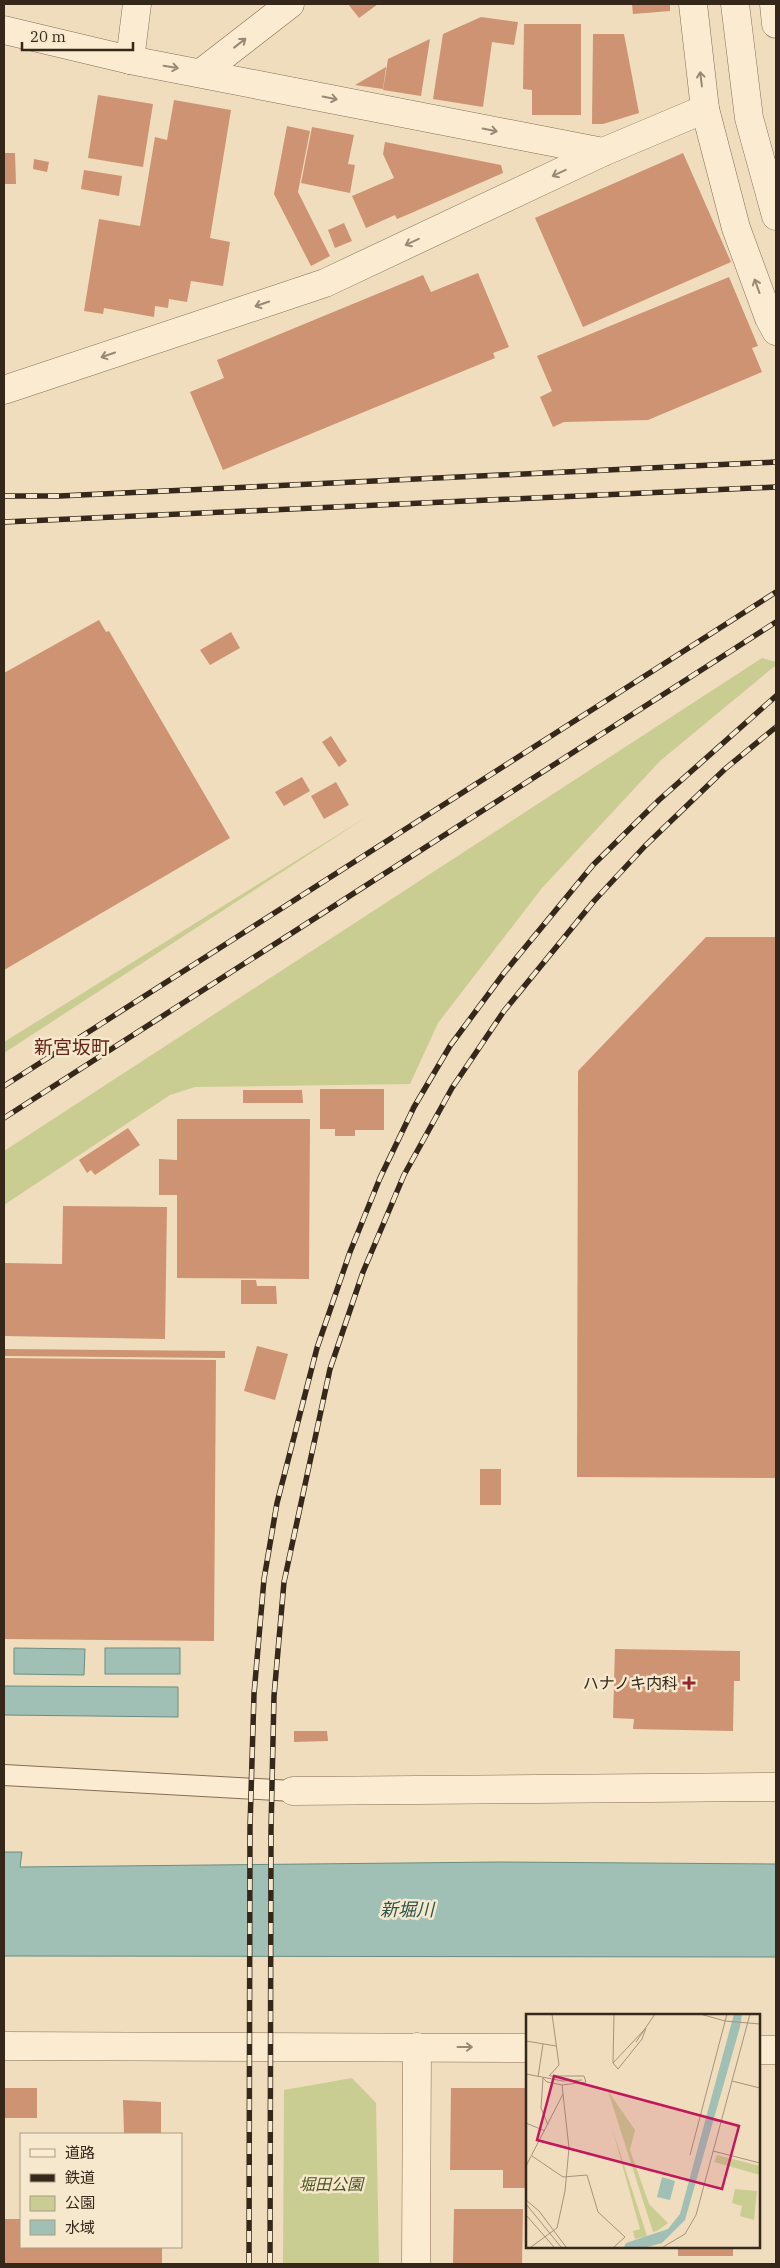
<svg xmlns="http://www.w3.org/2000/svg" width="780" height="2268" font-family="'IBM Plex Serif','Noto Sans JP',serif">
<rect width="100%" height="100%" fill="#efddbd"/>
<g fill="#cacd91">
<polygon points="762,658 776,662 776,665 660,761 542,888 438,1023 410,1084 195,1087 170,1095 4,1205 4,1151"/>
<polygon points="368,816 4,1053 4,1042"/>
<polygon points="352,2078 376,2103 379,2264 283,2264 284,2090"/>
</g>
<g fill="#a1c0b5" stroke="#688e82">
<polygon points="14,1648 85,1649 84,1675 14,1674"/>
<rect x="105" y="1648" width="75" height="26"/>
<polygon points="4,1686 178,1687 178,1717 4,1715"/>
<polygon points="4,1852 22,1852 20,1867 500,1862 776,1864 776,1957 4,1956"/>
</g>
<g fill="#ce9372">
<polygon points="348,4 378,4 359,18"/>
<polygon points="632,4 670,4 670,11 633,14"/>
<polygon points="481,17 518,22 514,45 492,42 483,107 433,99 443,34"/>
<polygon points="524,24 581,24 581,115 532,115 532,90 523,89"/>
<polygon points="593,34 624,34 639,113 603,124 592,124"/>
<polygon points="430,39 421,96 383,90 388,59"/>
<polygon points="386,67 383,89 355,85"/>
<polygon points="98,95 153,104 143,167 88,158"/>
<polygon points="174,100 231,110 210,238 230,242 223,286 191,281 187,302 169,299 168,308 155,306 154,317 104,308 103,314 84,311 99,219 140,226 155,137 167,140"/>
<polygon points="287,126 310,131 298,192 330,256 311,266 274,194"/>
<polygon points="312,127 354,135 348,164 355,165 350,193 301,183"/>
<polygon points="385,142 501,165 503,173 409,214 397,219 395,215 366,228 352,196 394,178 383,154"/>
<polygon points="4,153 15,153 16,184 4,184"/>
<polygon points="683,153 731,262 583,327 535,218"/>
<polygon points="34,159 49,162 47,172 33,169"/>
<polygon points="84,170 122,176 119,196 81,189"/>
<polygon points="344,223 352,241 335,248 328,230"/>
<polygon points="478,273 509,347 493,353 495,358 223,470 190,392 224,378 217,360 423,275 431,292"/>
<polygon points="729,277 758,346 752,348 762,372 648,420 564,422 553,427 540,397 552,391 537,356"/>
<polygon points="99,620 106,632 109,631 230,838 4,970 4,673"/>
<polygon points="231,632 240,648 210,665 200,650"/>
<polygon points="331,736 347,761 339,767 322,742"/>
<polygon points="302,777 310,791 284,806 275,792"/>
<polygon points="336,782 349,805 324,819 311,796"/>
<polygon points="706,937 776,937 776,1478 577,1477 578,1071"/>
<polygon points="320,1089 384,1089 384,1130 355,1130 355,1136 335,1136 335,1129 320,1129"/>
<polygon points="243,1090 302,1090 303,1103 243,1103"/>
<polygon points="177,1119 310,1119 309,1279 177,1278 177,1195 159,1195 159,1159 177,1160"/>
<polygon points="128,1128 140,1145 95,1175 91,1170 87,1173 79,1160"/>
<polygon points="63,1206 167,1207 165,1339 4,1336 4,1263 62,1264"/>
<polygon points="241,1280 256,1280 257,1286 276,1286 277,1304 241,1304"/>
<polygon points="257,1346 288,1354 275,1400 244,1391"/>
<polygon points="4,1349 225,1351 225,1358 4,1356"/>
<polygon points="4,1358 216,1360 214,1641 4,1639"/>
<rect x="480" y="1469" width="21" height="36"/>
<polygon points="615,1649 740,1651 740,1681 734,1681 733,1731 633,1729 634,1719 613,1718"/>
<polygon points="294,1731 327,1731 328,1741 294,1742"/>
<rect x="4" y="2088" width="33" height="30"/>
<polygon points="451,2088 528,2088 528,2188 503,2188 503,2170 450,2170"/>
<polygon points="123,2100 161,2102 161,2134 124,2134"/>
<polygon points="454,2209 523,2209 522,2264 453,2264"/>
<polygon points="4,2219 21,2219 21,2247 162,2247 162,2264 4,2264"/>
<rect x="678" y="2247" width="55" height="9"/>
</g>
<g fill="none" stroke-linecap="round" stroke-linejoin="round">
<g stroke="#876d56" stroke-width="22">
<polyline id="service" points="4,1775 293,1791"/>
</g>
<g stroke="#876d56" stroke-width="29">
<g id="minor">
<polyline points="693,4 705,109 736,228 769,318 776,331"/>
<polyline points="774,4 776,24"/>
<polyline points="4,30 130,60 603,152"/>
<polyline points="130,60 137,4"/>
<polyline points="201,73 290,4"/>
<polyline points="4,390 325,283 603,152 705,109"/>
</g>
</g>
<g stroke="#876d56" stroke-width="29">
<g id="tertiary">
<polyline points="735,4 749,118 776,216"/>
<polyline points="293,1791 776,1787"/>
<polyline points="4,2046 528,2048"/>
<polyline points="759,2050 776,2050"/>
<polyline points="416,2264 417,2047"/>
</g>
</g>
<use href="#service" stroke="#faebd1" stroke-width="20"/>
<use href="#minor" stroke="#faebd1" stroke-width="28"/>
<use href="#tertiary" stroke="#faebd1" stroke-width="28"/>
<g stroke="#36271b" stroke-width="5.5">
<g id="rail">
<polyline points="4,496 59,496 776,462"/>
<polyline points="4,522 776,487"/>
<polyline points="4,1086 776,592"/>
<polyline points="4,1118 776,622"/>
<polyline points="249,2264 250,1827 254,1694 264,1579 277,1503 317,1348 350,1252 380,1178 414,1107 450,1046 504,973 593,865 659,800 776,696"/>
<polyline points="270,2264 271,1830 274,1696 284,1582 330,1369 363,1272 404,1175 452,1088 504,1011 594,901 645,846 725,769 776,727"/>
</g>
</g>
<use href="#rail" stroke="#f6e8cd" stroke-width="4" stroke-dasharray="11" stroke-linecap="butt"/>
</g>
<defs><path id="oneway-shaft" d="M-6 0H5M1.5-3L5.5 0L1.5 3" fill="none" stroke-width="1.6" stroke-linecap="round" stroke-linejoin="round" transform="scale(1.25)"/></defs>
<g stroke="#988976">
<use href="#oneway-shaft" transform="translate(240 43) rotate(-38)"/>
<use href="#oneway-shaft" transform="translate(171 67) rotate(10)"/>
<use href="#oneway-shaft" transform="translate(701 79) rotate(-97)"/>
<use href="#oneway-shaft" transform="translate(330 98) rotate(11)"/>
<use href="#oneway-shaft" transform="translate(490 130) rotate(11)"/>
<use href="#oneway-shaft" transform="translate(559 173) rotate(155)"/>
<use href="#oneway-shaft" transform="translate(412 242) rotate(155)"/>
<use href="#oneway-shaft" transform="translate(757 286) rotate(-110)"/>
<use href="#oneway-shaft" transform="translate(262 304) rotate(161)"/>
<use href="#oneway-shaft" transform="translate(108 355) rotate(161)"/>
<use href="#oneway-shaft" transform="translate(465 2047)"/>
</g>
<path fill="#98242c" stroke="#f6e8cd" stroke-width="2" d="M686.5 1675.5h5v5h5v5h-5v5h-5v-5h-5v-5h5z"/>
<g text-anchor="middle" stroke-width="5" stroke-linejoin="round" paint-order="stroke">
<g font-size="16" fill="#36271b" stroke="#f6e8cd" text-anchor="end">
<text x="678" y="1689">ハナノキ内科</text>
</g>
<g font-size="16" font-style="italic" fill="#4a5321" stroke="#f6e8cd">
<text x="331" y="2190">堀田公園</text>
</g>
<g font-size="18" font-style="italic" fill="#2a5651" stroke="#f6e8cd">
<text x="407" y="1916">新堀川</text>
</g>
<g font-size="19" fill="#642419" stroke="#f6e8cd">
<text x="72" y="1054">新宮坂町</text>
</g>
</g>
<g transform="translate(526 2014)">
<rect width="234" height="234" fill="#efddbd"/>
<path d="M82 77 109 116 104 136 123 190 142 209 131 217 127 218ZM86 114 121 222 109 225 107 217 114 215ZM191 141 234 152V161L188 148ZM209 175 231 177 228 206 214 202 216 192 206 189Z" fill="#cacd91"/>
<path d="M208 0H216L214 13 159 206 136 229 121 233H98L100 229 142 215 154 200ZM136 163 149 167 144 186 131 183Z" fill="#a1c0b5"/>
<path fill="none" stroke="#a5947c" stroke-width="1" d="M88 0 87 49 92 55 116 25 120 14M174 0 199 7 234 10M0 27 30 32M110 28 129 0M87 49 119 15M0 60 37 67 56 66M23 62 33 51 26 0M12 63 17 30M17 64 21 68 36 71 60 68 58 62H24M17 64 15 94 22 111M206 67 234 74M0 109 19 117M187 137 234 149M164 141 201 0M6 142 37 163 61 161 72 198 99 223 88 233M0 152 37 80M0 186 13 197 40 233M0 190 35 233M0 201 28 233M5 233 31 214 39 177 43 134 36 71M137 233 159 220 170 201 224 0"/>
<path fill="#c2185b" fill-opacity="0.15" stroke="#c2185b" stroke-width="2.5" d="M28 62 213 112 196 175 11 126Z"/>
<rect width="234" height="234" fill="none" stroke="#36271b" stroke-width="2.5"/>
</g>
<rect width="780" height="2268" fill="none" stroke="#36271b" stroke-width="10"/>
<rect x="20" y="2133" width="162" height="115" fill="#f6e8cd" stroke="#a99b86"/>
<rect x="30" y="2149" width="25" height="8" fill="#faebd1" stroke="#a99b86"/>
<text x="65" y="2158" font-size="15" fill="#36271b">道路</text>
<rect x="30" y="2174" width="25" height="8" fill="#36271b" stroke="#a99b86"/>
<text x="65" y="2183" font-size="15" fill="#36271b">鉄道</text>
<rect x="30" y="2196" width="25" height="15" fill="#cacd91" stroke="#a99b86"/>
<text x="65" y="2208" font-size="15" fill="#36271b">公園</text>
<rect x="30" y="2220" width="25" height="15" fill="#a1c0b5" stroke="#a99b86"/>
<text x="65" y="2233" font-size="15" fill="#36271b">水域</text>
<path d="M22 42v8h111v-8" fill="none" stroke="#36271b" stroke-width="2.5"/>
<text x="30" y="42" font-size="15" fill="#36271b" stroke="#f6e8cd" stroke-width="4" paint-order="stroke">20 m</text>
</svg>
